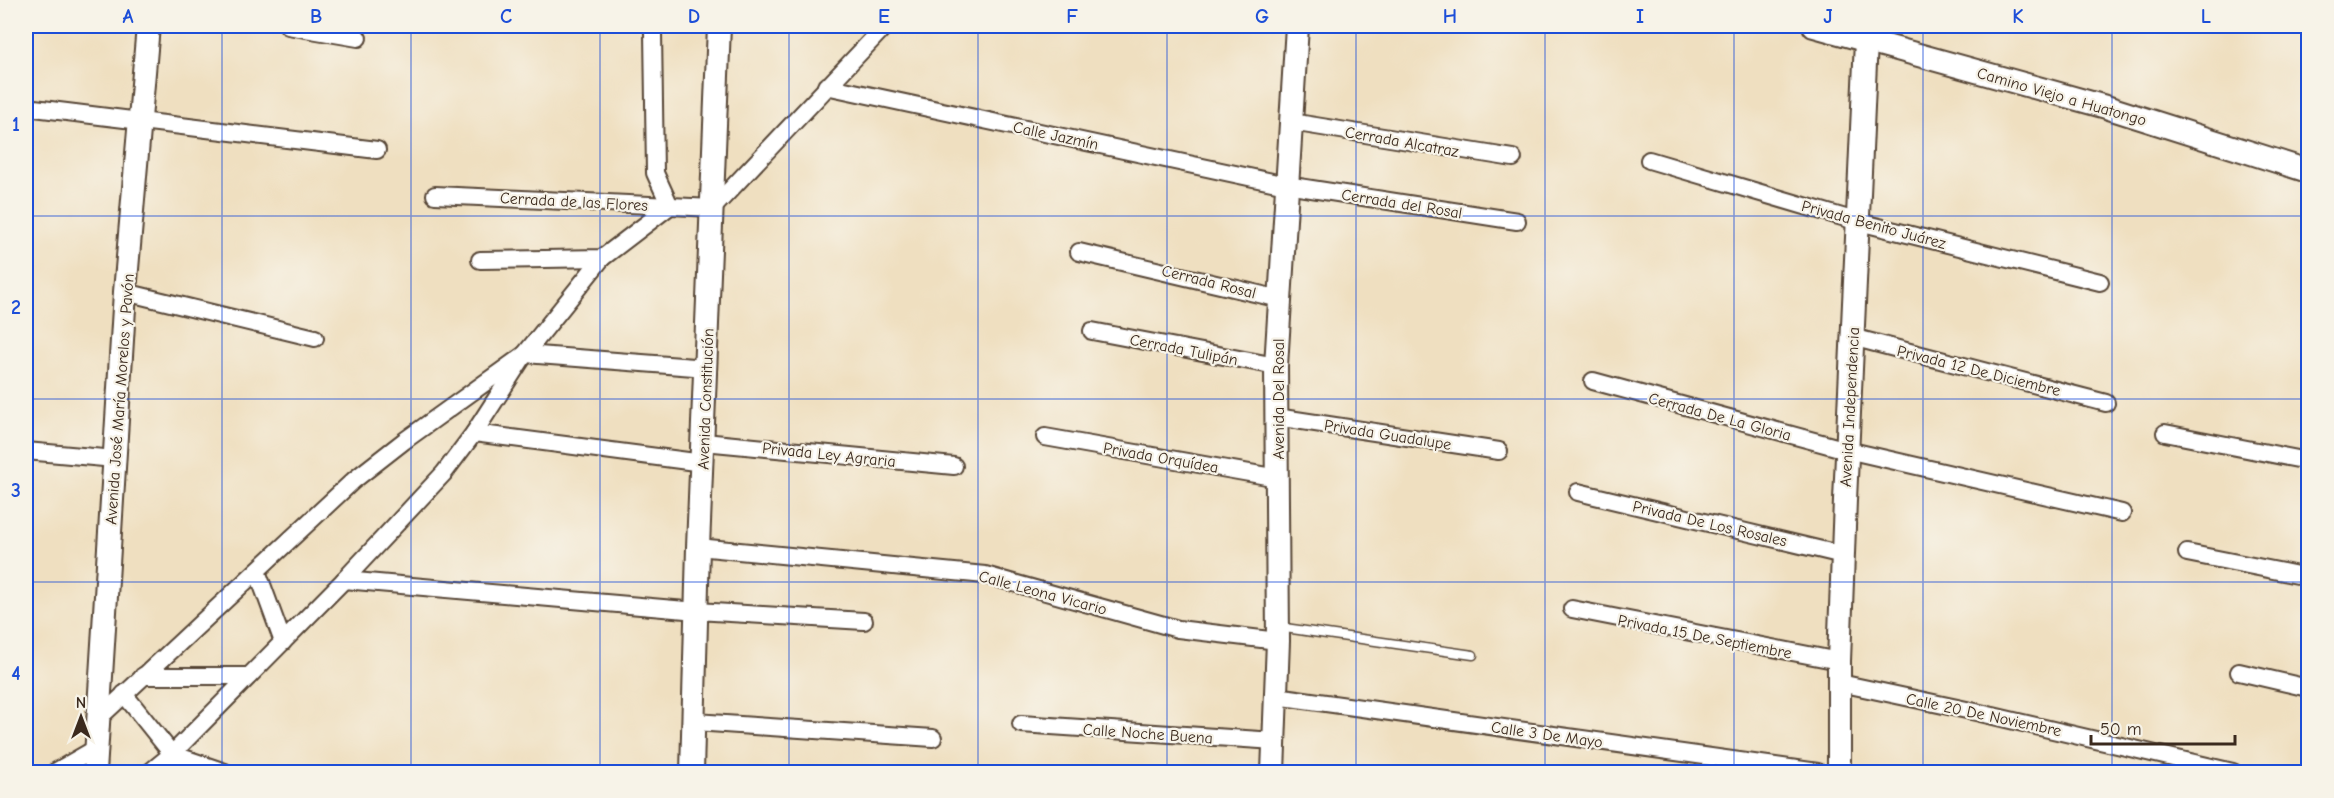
<svg xmlns="http://www.w3.org/2000/svg" width="2334" height="798" font-family="'Comic Neue',sans-serif">
<rect width="100%" height="100%" fill="#f7f3e8"/>
<filter id="ink" filterUnits="userSpaceOnUse"><feTurbulence type="fractalNoise" baseFrequency=".0167" numOctaves="2"/><feDisplacementMap in="SourceGraphic" scale="12" xChannelSelector="R" yChannelSelector="G"/><feConvolveMatrix kernelMatrix="1 2 1 2 8 2 1 2 1" color-interpolation-filters="sRGB"/></filter>
<filter id="wash" filterUnits="userSpaceOnUse"><feTurbulence type="fractalNoise" baseFrequency=".008" numOctaves="4" result="noise"/><feDisplacementMap in="SourceGraphic" scale="24" xChannelSelector="R" yChannelSelector="G"/><feGaussianBlur stdDeviation="1.35" result="paint"/><feColorMatrix in="noise" values="0 0 0 0 0 0 0 0 0 0 0 0 0 0 0 0 0 1.4 0 .05"/><feComposite in="paint" operator="in"/></filter>
<g filter="url(#wash)">
<rect width="100%" height="100%" fill="#efdfc0"/>
</g>
<g filter="url(#ink)">
<g fill="none" stroke-linecap="round" stroke-linejoin="round">
<g stroke="#564536" stroke-width="11">
<polyline id="lane" points="1278,627 1473,655"/>
</g>
<g stroke="#564536" stroke-width="20">
<g id="street">
<polyline points="288,26 358,38"/>
<polyline points="826,86 1286,185 1517,221"/>
<polyline points="26,107 377,150"/>
<polyline points="1291,122 1513,158"/>
<polyline points="1649,160 1859,222 2100,282"/>
<polyline points="435,195 713,208 885,26"/>
<polyline points="1079,252 1280,299"/>
<polyline points="480,260 602,258 670,206 655,173 653,32"/>
<polyline points="125,292 315,338"/>
<polyline points="1092,331 1276,366"/>
<polyline points="1852,337 2106,403"/>
<polyline points="1593,381 1847,450 2122,513"/>
<polyline points="1276,417 1499,451"/>
<polyline points="474,433 703,463"/>
<polyline points="2165,433 2308,461"/>
<polyline points="1045,437 1278,478"/>
<polyline points="704,442 954,466"/>
<polyline points="26,451 115,459"/>
<polyline points="1578,492 1843,555"/>
<polyline points="698,547 985,575 1178,629 1278,641"/>
<polyline points="2187,553 2308,577"/>
<polyline points="257,571 283,642"/>
<polyline points="344,580 697,611 864,621"/>
<polyline points="1572,609 1839,661"/>
<polyline points="2239,672 2308,688"/>
<polyline points="143,676 249,676"/>
<polyline points="1840,683 1976,712 2233,772"/>
<polyline points="124,694 172,754 225,772"/>
<polyline points="1276,696 1818,772"/>
<polyline points="98,719 354,480 404,441 525,354 707,368"/>
<polyline points="695,722 933,738"/>
<polyline points="1021,724 1275,741"/>
<polyline points="55,772 95,749"/>
<polyline points="150,772 172,754 344,580 444,473 474,433 525,354 602,258"/>
</g>
</g>
<g stroke="#564536" stroke-width="26">
<g id="secondary">
<polyline points="1814,26 2106,107 2308,171"/>
<polyline points="95,772 125,292 148,26"/>
<polyline points="692,772 698,547 719,26"/>
<polyline points="1273,772 1278,641 1276,366 1297,26"/>
<polyline points="1839,772 1839,661 1845,500 1866,41"/>
</g>
</g>
<use href="#lane" stroke="#fff" stroke-width="8"/>
<use href="#street" stroke="#fff" stroke-width="16"/>
<use href="#secondary" stroke="#fff" stroke-width="22"/>
</g>
</g>
<path fill="none" stroke="#1d4ed8" stroke-width="1.5" stroke-opacity="0.55" d="M222 26V772M411 26V772M600 26V772M789 26V772M978 26V772M1167 26V772M1356 26V772M1545 26V772M1734 26V772M1923 26V772M2112 26V772M26 216H2308M26 399H2308M26 582H2308"/>
<g text-anchor="middle" stroke-width="4.5" stroke-linejoin="round" paint-order="stroke">
<g font-size="16" fill="#3b2a1e" stroke="#f7f3e8">
<text transform="translate(2062 96) rotate(16)" y="6">Camino Viejo a Huatongo</text>
<text transform="translate(1056 135) rotate(12)" y="6">Calle Jazmín</text>
<text transform="translate(1402 141) rotate(10)" y="6">Cerrada Alcatraz</text>
<text transform="translate(574 201) rotate(3)" y="6">Cerrada de las Flores</text>
<text transform="translate(1402 203) rotate(9)" y="6">Cerrada del Rosal</text>
<text transform="translate(1874 224) rotate(15)" y="6">Privada Benito Juárez</text>
<text transform="translate(1209 281) rotate(14)" y="6">Cerrada Rosal</text>
<text transform="translate(1184 349) rotate(11)" y="6">Cerrada Tulipán</text>
<text transform="translate(1979 370) rotate(14)" y="6">Privada 12 De Diciembre</text>
<text transform="translate(119 399) rotate(-86)" y="6">Avenida José María Morelos y Pavón</text>
<text transform="translate(705 399) rotate(-88)" y="6">Avenida Constitución</text>
<text transform="translate(1278 399) rotate(-90)" y="6">Avenida Del Rosal</text>
<text transform="translate(1849 407) rotate(-87)" y="6">Avenida Independencia</text>
<text transform="translate(1720 416) rotate(15)" y="6">Cerrada De La Gloria</text>
<text transform="translate(1388 434) rotate(9)" y="6">Privada Guadalupe</text>
<text transform="translate(829 454) rotate(6)" y="6">Privada Ley Agraria</text>
<text transform="translate(1161 457) rotate(10)" y="6">Privada Orquídea</text>
<text transform="translate(1710 523) rotate(13)" y="6">Privada De Los Rosales</text>
<text transform="translate(1043 592) rotate(15)" y="6">Calle Leona Vicario</text>
<text transform="translate(1705 636) rotate(11)" y="6">Privada 15 De Septiembre</text>
<text transform="translate(1984 714) rotate(12)" y="6">Calle 20 De Noviembre</text>
<text transform="translate(1148 733) rotate(4)" y="6">Calle Noche Buena</text>
<text transform="translate(1547 734) rotate(8)" y="6">Calle 3 De Mayo</text>
</g>
</g>
<rect width="2334" height="798" fill="none" stroke="#f7f3e8" stroke-width="66"/>
<g transform="translate(81 717)" stroke="#f7f3e8" stroke-width="4.5" paint-order="stroke">
<path d="M0-4.5L10 22L0 15L-10 22Z" fill="#3b2a1e"/>
<text y="-9" font-size="16" font-weight="bold" text-anchor="middle" fill="#3b2a1e">N</text>
</g>
<path d="M2091 735v9h144v-9" fill="none" stroke="#3b2a1e" stroke-width="3"/>
<text x="2100" y="735" font-size="18" fill="#3b2a1e" stroke="#f7f3e8" stroke-width="4.5" paint-order="stroke">50 m</text>
<rect x="33" y="33" width="2268" height="732" fill="none" stroke="#1d4ed8" stroke-width="2"/>
<g font-size="20" text-anchor="middle" font-weight="bold" fill="#1d4ed8">
<text x="128" y="23">A</text>
<text x="316" y="23">B</text>
<text x="506" y="23">C</text>
<text x="694" y="23">D</text>
<text x="884" y="23">E</text>
<text x="1072" y="23">F</text>
<text x="1262" y="23">G</text>
<text x="1450" y="23">H</text>
<text x="1640" y="23">I</text>
<text x="1828" y="23">J</text>
<text x="2018" y="23">K</text>
<text x="2206" y="23">L</text>
<text x="16" y="131">1</text>
<text x="16" y="314">2</text>
<text x="16" y="497">3</text>
<text x="16" y="680">4</text>
</g>
</svg>
